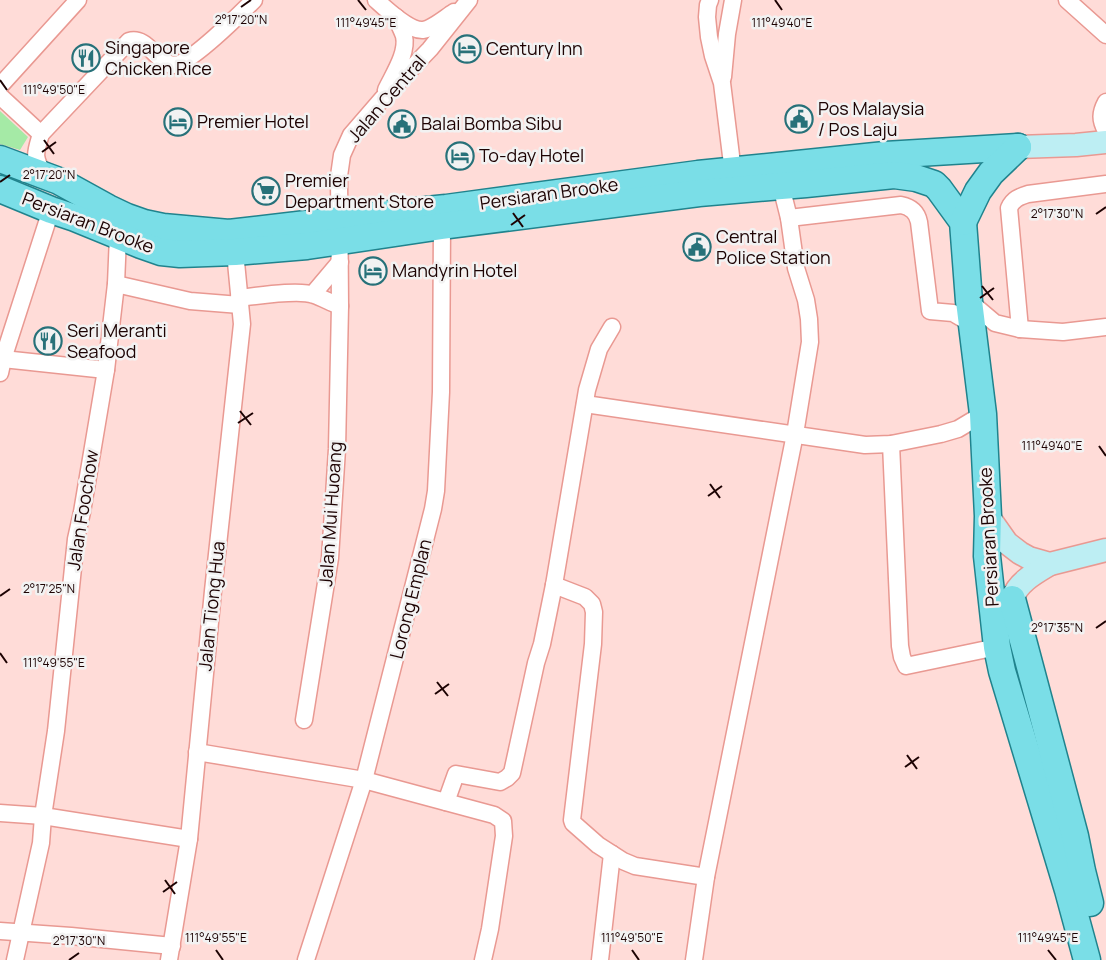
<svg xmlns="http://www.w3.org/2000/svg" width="1106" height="960" font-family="Manrope,sans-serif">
<rect width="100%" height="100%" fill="#ffdcd8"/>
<polygon fill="#a5eaa6" points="0,111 28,137 20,150 0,144"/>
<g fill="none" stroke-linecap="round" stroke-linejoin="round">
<g stroke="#e99992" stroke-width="19">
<g id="street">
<path d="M376 0C386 9 409 31 423 30 432 29 446 17 454 12"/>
<polyline points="710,0 708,5 707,17 709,37 713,56 722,83 734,180"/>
<polyline points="1067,0 1106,35"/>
<polyline points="723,77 727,34 733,0"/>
<polyline points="0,86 78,0"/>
<path d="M386 90C393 75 408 53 404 36 402 30 398 23 396 17"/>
<polyline points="0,96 41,134"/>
<path d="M1106 102C1100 113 1100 120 1106 131"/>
<path d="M44 175C33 156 35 154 41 134L129 41C147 35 158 65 174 65 188 66 242 12 254 0"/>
<path d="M789 218 901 205C911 207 917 212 919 222L930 311 953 313 972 324"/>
<polyline points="116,284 190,301 240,305"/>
<polyline points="313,294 340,262"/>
<path d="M239 298C257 296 299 289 314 295 323 298 331 303 340 306"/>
<polyline points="969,301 995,323 1020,329 1063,332 1106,327"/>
<path d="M1020 329 1009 208C1013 199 1019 197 1028 194L1106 184"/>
<polyline points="3,359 106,370"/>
<polyline points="0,373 3,359 51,210"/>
<polyline points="585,404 865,445 891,444 941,434 958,429 983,414"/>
<polyline points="891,444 900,646 902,657 906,666 997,647"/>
<polyline points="554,585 585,597 592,604 594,612 593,644 572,820 573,823 598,845 623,861 635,866 706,877"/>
<polyline points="304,720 330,558 337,449 340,306 339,176 342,155 351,135 383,98 430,49 469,0"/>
<polyline points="197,752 364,780 494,815 503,821 504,836 490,929 483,960"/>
<polyline points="446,802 456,774 500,782 507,778 512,773 536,663 542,644 554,585 587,390 599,349 612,327"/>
<polyline points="0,813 43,816 189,839"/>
<polyline points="0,931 71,936 172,946"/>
<polyline points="15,960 41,843 43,816 56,731 76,539 82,512 106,370 116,284 118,236"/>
<polyline points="169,960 189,839 213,591 242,324 235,252"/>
<polyline points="306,960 364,780 433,509 436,491 441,392 442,226"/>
<polyline points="600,960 612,854"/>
<polyline points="694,960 706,877 795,434 810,342 809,319 806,300 796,268 789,218 781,186"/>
</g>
</g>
<g stroke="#e99992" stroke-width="25">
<g id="secondary">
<polyline points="1018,147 1076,145 1106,142"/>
<polyline points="988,516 1007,543 1020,553 1029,558 1050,564 1106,550"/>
<path d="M1012 599C1018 582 1035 573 1050 564"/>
</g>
</g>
<g stroke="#20838d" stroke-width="29">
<g id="primary">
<polyline points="0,159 59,181 108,208 127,217 144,223 163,227 229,233 340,220 350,218 446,208 698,174 885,155 1018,147"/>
<polyline points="0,189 51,210 75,218 141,245 161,252 180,254 235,252 307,246 442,226 699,193 781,186 806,184 894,175 916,178 934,184 939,189 963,222 969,301 983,414 988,516 987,556 997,647 1002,671 1068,890 1087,960"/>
<polyline points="963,222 978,191 991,173 1018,147"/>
<polyline points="1012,599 1075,836 1082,871 1090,903"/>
</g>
</g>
<use href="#street" stroke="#fff" stroke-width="16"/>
<use href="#secondary" stroke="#bdeef3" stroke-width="22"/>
<use href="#primary" stroke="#7adee7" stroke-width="26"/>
</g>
<path fill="none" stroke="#1d0303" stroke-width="2" d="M358 0 366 10M775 0 782 10M241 7 251 0M0 80 7 90M44 140 54 154M42 152 56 142M0 182 10 175M513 213 523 227M1096 214 1106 207M511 225 525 215M982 286 993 300M980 298 994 288M240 411 251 425M238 423 253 413M1099 446 1106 456M710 484 720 498M708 496 722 486M0 596 10 589M1096 628 1106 621M0 653 7 663M437 682 448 696M435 694 449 684M907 755 917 769M905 767 919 757M165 880 175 894M163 892 177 882M216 950 223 960M632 950 639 960M1048 950 1056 960M69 960 79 953"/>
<defs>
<g id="hotel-ring" transform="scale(1.4375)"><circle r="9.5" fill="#f2f2f2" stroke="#277179" stroke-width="1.5"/><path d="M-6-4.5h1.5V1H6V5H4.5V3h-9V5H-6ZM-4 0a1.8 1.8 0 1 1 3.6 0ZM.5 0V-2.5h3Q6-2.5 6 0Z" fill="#277179"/></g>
<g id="restaurant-ring" transform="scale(1.4375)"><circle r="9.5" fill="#f2f2f2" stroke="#277179" stroke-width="1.5"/><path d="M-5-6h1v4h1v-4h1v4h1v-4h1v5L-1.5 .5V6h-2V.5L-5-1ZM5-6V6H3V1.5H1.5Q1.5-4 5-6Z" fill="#277179"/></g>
<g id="civic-ring" transform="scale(1.4375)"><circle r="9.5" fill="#f2f2f2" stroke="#277179" stroke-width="1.5"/><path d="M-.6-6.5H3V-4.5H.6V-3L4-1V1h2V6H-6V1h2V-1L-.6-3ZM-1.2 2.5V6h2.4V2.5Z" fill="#277179"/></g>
<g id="supermarket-ring" transform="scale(1.4375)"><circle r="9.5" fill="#f2f2f2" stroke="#277179" stroke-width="1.5"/><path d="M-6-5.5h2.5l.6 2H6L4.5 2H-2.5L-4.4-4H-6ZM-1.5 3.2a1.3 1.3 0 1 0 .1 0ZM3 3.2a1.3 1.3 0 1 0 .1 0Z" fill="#277179"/></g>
</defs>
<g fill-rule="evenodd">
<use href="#hotel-ring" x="467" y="49"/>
<use href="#restaurant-ring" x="86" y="58"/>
<use href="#civic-ring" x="799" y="119"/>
<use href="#hotel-ring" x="178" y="122"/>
<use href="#civic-ring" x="402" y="124"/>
<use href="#hotel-ring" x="460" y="156"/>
<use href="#supermarket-ring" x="266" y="191"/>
<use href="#civic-ring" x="697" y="247"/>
<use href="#hotel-ring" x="373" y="271"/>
<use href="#restaurant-ring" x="48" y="341"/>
</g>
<g text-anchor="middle" stroke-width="5" stroke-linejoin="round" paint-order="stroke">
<g font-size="18" fill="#1d0303" stroke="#f2f2f2" text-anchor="start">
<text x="105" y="54">Singapore<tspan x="105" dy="21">Chicken Rice</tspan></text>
<text x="486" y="55">Century Inn</text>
<text x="818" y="115">Pos Malaysia<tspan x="818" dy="21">/ Pos Laju</tspan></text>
<text x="197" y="128">Premier Hotel</text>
<text x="421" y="130">Balai Bomba Sibu</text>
<text x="479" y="162">To-day Hotel</text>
<text x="285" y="187">Premier<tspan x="285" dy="21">Department Store</tspan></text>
<text x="716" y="243">Central<tspan x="716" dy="21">Police Station</tspan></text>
<text x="392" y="277">Mandyrin Hotel</text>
<text x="67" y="337">Seri Meranti<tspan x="67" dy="21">Seafood</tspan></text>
</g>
<g font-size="18" fill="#1d0303" stroke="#f2f2f2">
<text transform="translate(387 99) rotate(-49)" y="6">Jalan Central</text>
<text transform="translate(549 194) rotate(-8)" y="6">Persiaran Brooke</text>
<text transform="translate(88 223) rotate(21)" y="6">Persiaran Brooke</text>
<text transform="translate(83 510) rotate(-81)" y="6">Jalan Foochow</text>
<text transform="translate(331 514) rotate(-86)" y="6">Jalan Mui Huoang</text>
<text transform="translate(989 537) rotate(-93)" y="6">Persiaran Brooke</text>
<text transform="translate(411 599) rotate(-76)" y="6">Lorong Emplan</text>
<text transform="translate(212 606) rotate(-84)" y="6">Jalan Tiong Hua</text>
</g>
</g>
<g font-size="12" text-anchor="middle" fill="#1d0303" stroke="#f2f2f2" stroke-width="5" stroke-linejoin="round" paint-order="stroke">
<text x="241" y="24">2°17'20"N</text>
<text x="366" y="27">111°49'45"E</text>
<text x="782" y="27">111°49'40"E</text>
<text x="54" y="94">111°49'50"E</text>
<text x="49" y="179">2°17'20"N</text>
<text x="1057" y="218">2°17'30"N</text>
<text x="1052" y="450">111°49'40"E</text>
<text x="49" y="593">2°17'25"N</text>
<text x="1057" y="632">2°17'35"N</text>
<text x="54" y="667">111°49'55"E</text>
<text x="216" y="942">111°49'55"E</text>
<text x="632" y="942">111°49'50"E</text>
<text x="1048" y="942">111°49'45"E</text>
<text x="79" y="945">2°17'30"N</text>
</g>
</svg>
